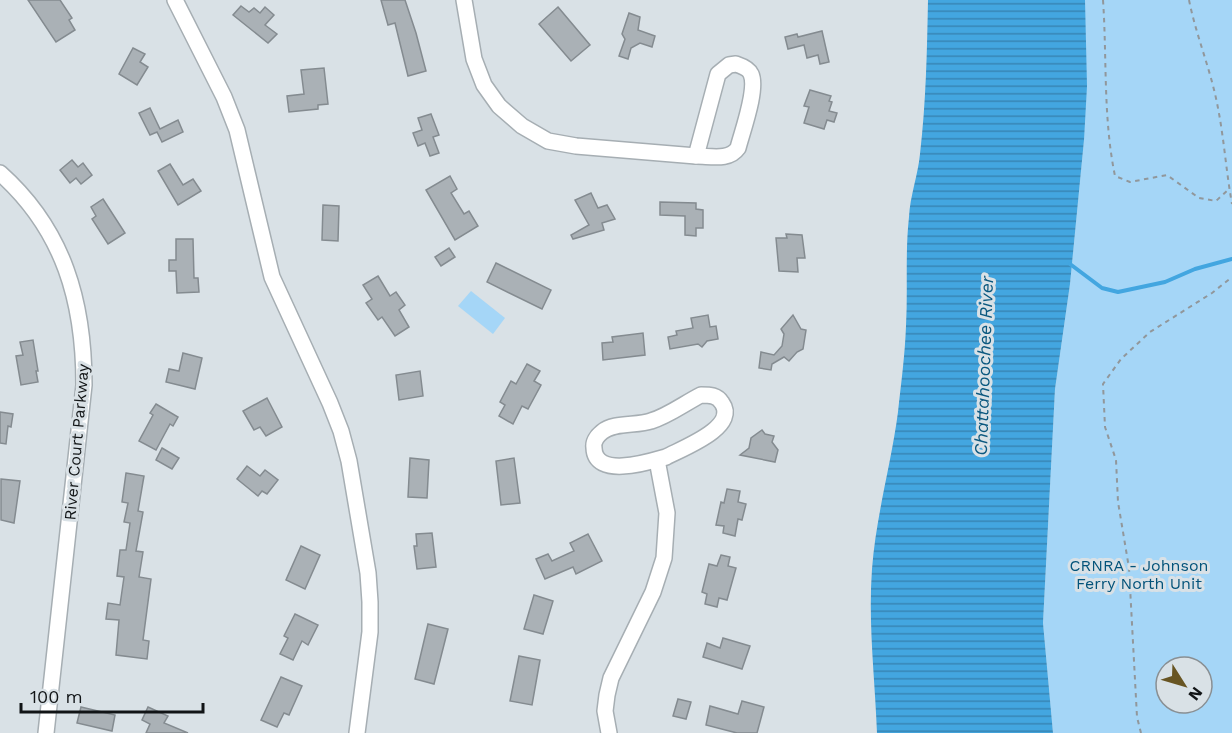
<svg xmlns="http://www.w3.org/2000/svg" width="1232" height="733" font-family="'Work Sans',sans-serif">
<defs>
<pattern id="water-rules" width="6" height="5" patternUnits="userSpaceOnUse" patternTransform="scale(1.5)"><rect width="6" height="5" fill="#43a6e0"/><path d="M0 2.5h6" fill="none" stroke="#3786b5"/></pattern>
</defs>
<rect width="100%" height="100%" fill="#d9e1e6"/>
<g fill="#a5d6f7" fill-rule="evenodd">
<path d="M1085 0H1232V733H1053L1043 623 1055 389 1070 284 1084 140ZM1166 667H1202V703H1166Z"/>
<polygon points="471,291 505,318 493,334 458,306"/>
</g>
<path fill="url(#water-rules)" d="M928 0H1085L1087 86 1084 140 1070 284 1055 389 1043 623 1053 733H877C875 679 868 624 872 569 876 516 891 465 898 412 901 384 905 355 906 326 908 290 905 253 909 217 910 196 918 175 920 154 926 103 927 52 928 0Z"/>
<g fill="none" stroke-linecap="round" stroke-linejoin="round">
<polyline stroke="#43a6e0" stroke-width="4" points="1070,264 1102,288 1118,292 1165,282 1195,269 1232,259"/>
</g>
<g fill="#aab1b6" stroke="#848b90" stroke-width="1.5">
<polygon points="28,0 60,0 72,18 69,20 75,30 56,42"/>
<polygon points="381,0 405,0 416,33 426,71 408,76 395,23 388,25"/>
<polygon points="241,6 249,12 254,8 260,13 265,7 274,15 265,25 277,34 268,43 233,15"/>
<polygon points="558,7 590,45 571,61 539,24"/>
<polygon points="629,13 640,17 638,30 655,36 652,47 640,43 631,48 628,59 619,56 625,39 622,34"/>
<polygon points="822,31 829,62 820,64 818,55 807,58 804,45 788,49 785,37 797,34 798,37"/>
<polygon points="133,48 145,54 140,62 148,67 137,85 119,74"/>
<polygon points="324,68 328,104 318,105 318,109 289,112 287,96 304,94 301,70"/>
<polygon points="810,90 831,96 829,101 832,102 829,111 837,113 834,122 827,120 824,129 804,123 809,107 804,106"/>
<polygon points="150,108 160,129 178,120 183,132 162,142 157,132 150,135 139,113"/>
<polygon points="431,114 439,135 433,137 439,153 430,156 425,143 418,146 413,133 422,130 418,118"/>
<polygon points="72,160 78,167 83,163 92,175 81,184 76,178 70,183 60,170"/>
<polygon points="170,164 183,185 193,179 201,191 178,205 158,171"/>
<polygon points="450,176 457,189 451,193 464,214 469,211 478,226 455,240 426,190"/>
<polygon points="591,193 598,208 607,205 615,219 602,223 604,230 573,239 571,235 589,225 575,200"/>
<polygon points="103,199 125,233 108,244 92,219 96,216 91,207"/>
<polygon points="660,202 696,203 696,209 703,210 703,228 696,228 696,236 685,235 685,216 660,215"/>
<polygon points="323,205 339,206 338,241 322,240"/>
<polygon points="786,234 802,235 805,258 797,258 798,272 779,271 776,238 787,238"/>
<polygon points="176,239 193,239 194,278 198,278 199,292 177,293 176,271 169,271 169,260 176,260"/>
<polygon points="449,248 455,257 441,266 435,257"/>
<polygon points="496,263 551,290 542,309 487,282"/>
<polygon points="378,276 390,296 396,292 405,305 399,310 409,327 395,336 382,317 378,320 366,303 372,299 363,285"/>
<polygon points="708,315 710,327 716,326 718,339 707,341 702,347 698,344 670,349 668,337 677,335 676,331 693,328 691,318"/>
<polygon points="793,315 801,329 806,330 803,349 797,352 789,361 784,357 772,364 771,370 759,368 761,352 774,355 782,346 784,334 781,329"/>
<polygon points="643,333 645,355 603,360 602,343 613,342 612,337"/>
<polygon points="33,340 38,371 36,371 38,382 21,385 16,356 23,355 20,342"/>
<polygon points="183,353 202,358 195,389 166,382 169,369 179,371"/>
<polygon points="527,364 540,371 534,381 541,385 528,409 522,406 513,424 499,416 505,405 500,402 511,381 516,384"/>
<polygon points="420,371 423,396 399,400 396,375"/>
<polygon points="267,398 282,427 266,436 260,427 254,430 243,411"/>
<polygon points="156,404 178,417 173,426 170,424 156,450 139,441 153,415 150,413"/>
<polygon points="0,412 13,414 11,427 8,426 6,444 0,443"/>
<polygon points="762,430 765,434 774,436 772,442 778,450 775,462 740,455 749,448 751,438"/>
<polygon points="162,448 179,458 172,469 156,460"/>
<polygon points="410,458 429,460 427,498 408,497"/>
<polygon points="514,458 520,503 501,505 496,461"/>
<polygon points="247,466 260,476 265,470 278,480 267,494 262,491 258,496 237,479"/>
<polygon points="126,473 144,476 138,511 143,512 136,551 143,552 139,577 151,579 143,640 149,641 147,659 116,655 119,620 106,619 108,603 120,605 124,577 117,576 120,550 126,550 130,523 124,522 128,503 122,502"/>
<polygon points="1,479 20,481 14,523 1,520"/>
<polygon points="727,489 740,491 738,502 746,504 742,520 738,519 735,536 723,533 724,526 716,525 721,502 724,503"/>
<polygon points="432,533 436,567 417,569 414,546 417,546 416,534"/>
<polygon points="588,534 602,561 576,574 573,567 545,579 536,559 548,554 552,561 574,551 570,543"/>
<polygon points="301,546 320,555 305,589 286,580"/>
<polygon points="721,555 730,557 728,566 736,568 727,600 719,598 717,607 705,604 707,594 702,592 709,564 717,566"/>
<polygon points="534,595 553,601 543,634 524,629"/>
<polygon points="295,614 318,625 308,645 302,641 293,660 280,654 288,638 284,636"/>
<polygon points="428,624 448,629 434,684 415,679"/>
<polygon points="723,638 750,646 742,669 703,657 707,643 720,648"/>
<polygon points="519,656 540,660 532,705 510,701"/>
<polygon points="281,677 302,686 289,715 284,713 277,727 261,720"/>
<polygon points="678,699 691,702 686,719 673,716"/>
<polygon points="742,701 764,707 757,733 737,733 706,725 710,706 738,714"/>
<polygon points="81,707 115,715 112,731 77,723"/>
<polygon points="148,707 168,716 164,723 188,733 146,733 150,724 142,720"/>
</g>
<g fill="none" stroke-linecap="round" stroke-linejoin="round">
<g stroke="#a6aeb3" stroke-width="18">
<g id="minor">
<polyline points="175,0 224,97 237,130 272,277 330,403 341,431 349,461 368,573 370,602 370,632 357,733"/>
<polyline points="464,0 474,59 484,85 499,106 522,126 548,141 576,146 696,156"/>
<path d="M736 64C742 66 749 69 751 74 758 89 742 132 738 148 729 161 711 156 696 156L718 74 729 65Z"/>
<path d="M0 173C64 230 84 302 84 385L46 733"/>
<path d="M701 395C710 395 717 395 722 403 739 427 683 448 666 457 649 462 595 479 594 448 593 442 597 436 602 432 614 422 637 426 651 421 668 416 685 403 701 395Z"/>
<polyline points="609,733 605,711 607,695 611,678 653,592 664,558 667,513 657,460"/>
</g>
</g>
<g stroke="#91979b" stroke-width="2" stroke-dasharray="4.5 4.5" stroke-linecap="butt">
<path d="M1103 0C1107 58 1103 118 1115 176L1130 182 1167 175 1199 198 1216 201 1229 189"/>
<path d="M1189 0C1196 35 1210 68 1217 103 1224 137 1226 171 1232 204"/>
<polyline points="1141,733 1137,717 1129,568 1118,502 1116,460 1105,427 1103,384 1121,359 1150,332 1212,293 1232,277"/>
</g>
<use href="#minor" stroke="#fff" stroke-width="15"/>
</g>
<g text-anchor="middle" stroke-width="6" stroke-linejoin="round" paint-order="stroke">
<g font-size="16" fill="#111416" stroke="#d9e1e6">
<text transform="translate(76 442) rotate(-85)" y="6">River Court Parkway</text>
</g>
<g font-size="16" fill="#03537a" stroke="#d9e1e6">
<text x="1139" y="571">CRNRA - Johnson<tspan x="1139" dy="18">Ferry North Unit</tspan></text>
</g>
<g font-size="18" font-style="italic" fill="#0b587f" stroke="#d9e1e6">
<text transform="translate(984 366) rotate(-88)" y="6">Chattahoochee River</text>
</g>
</g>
<g transform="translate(1184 685) rotate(127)"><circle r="28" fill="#d9e1e6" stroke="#898f93" stroke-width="1.5"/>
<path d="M0-4.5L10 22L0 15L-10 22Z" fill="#685523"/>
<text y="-9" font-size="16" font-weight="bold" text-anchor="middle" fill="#111416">N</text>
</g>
<path d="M21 703v9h182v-9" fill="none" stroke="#111416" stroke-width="3"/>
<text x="30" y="703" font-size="18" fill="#111416" stroke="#d9e1e6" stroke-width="4.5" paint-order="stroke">100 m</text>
</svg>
